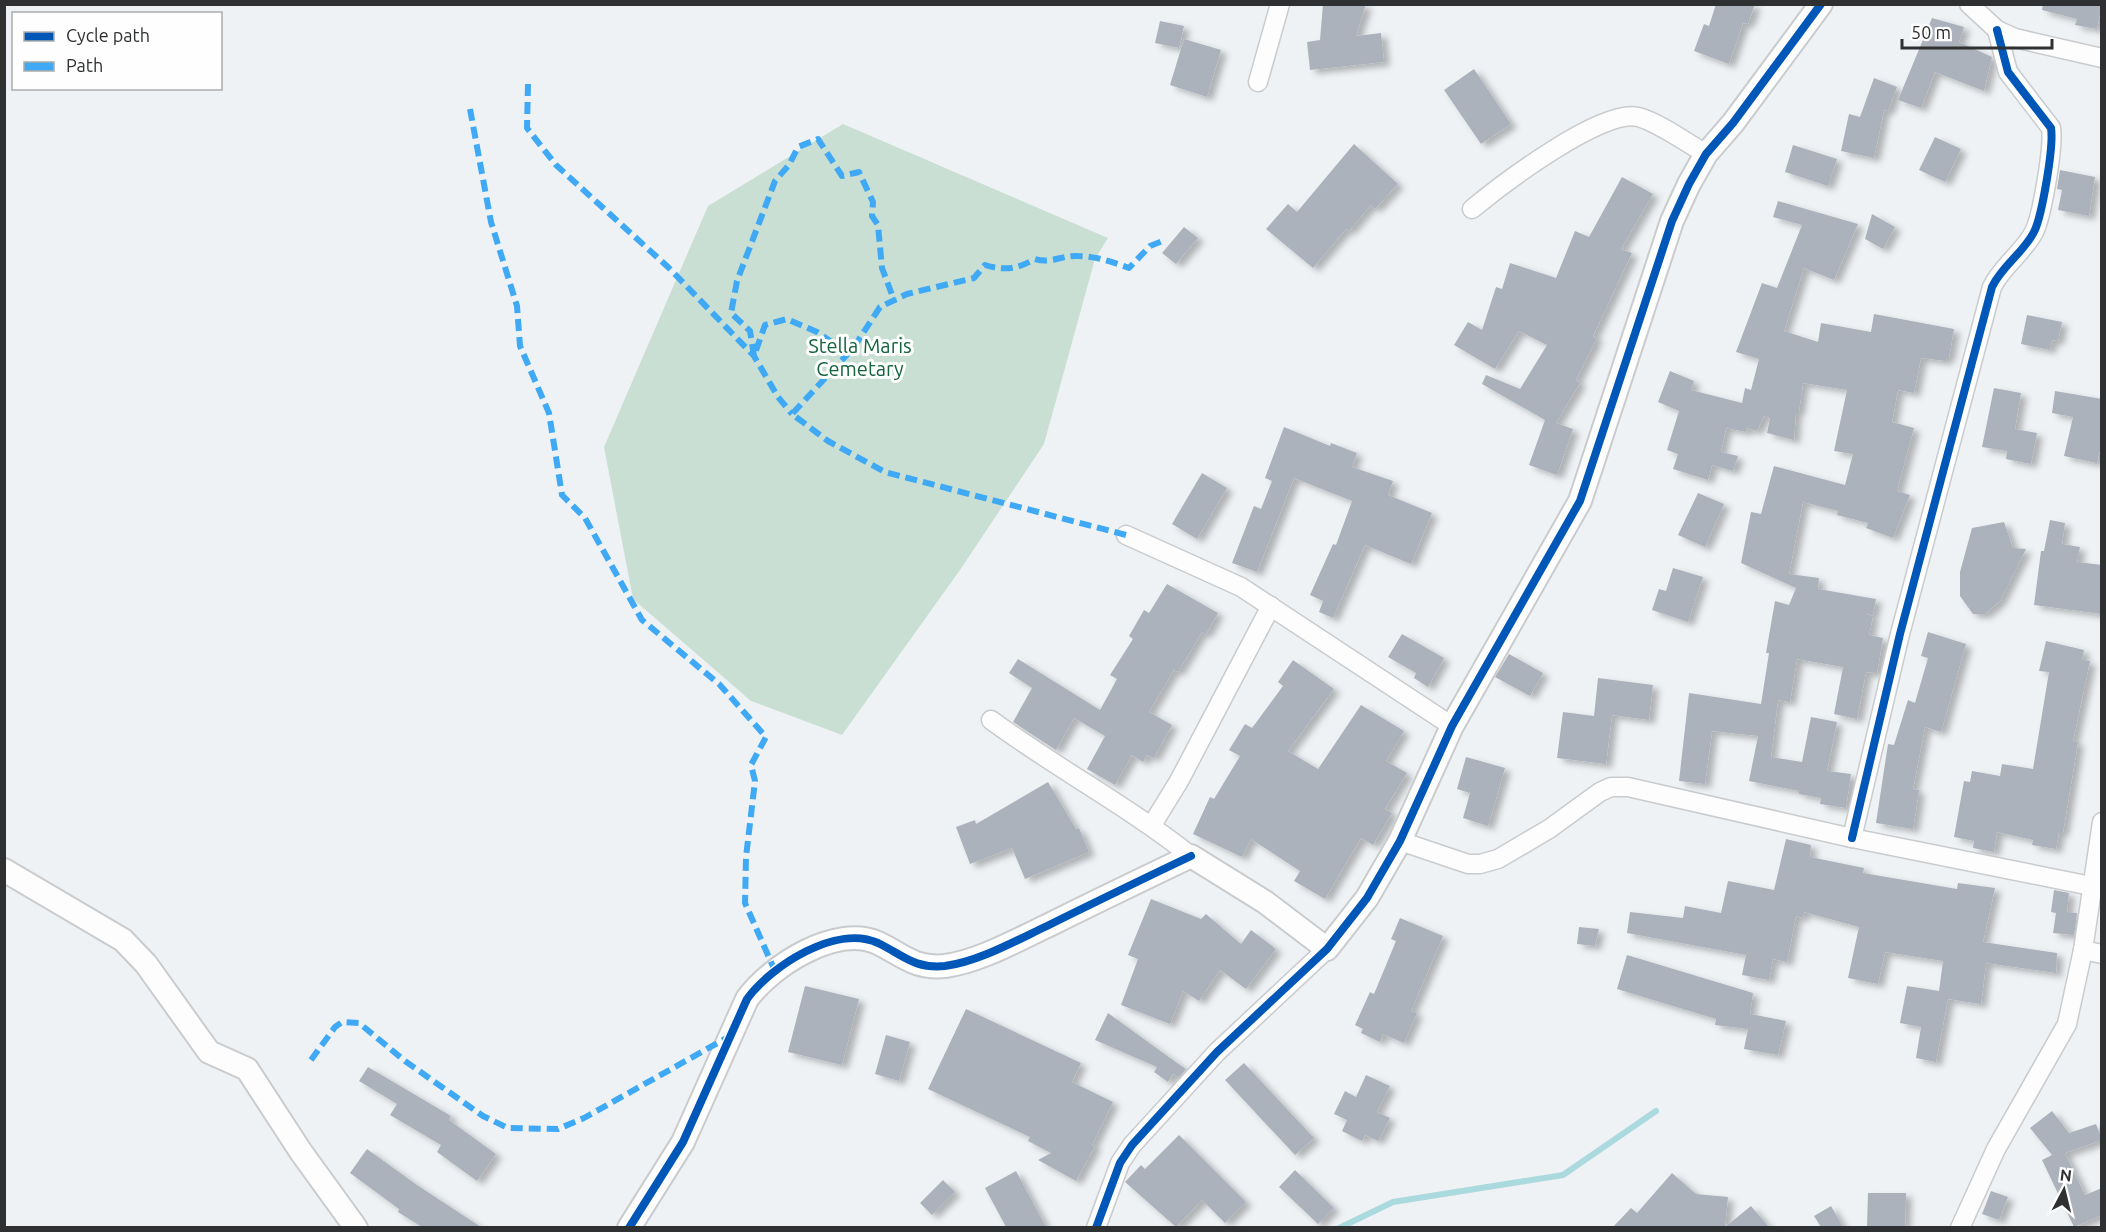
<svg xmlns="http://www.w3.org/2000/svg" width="2106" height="1232" font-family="Ubuntu,sans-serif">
<defs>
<filter id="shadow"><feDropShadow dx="6" dy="4" stdDeviation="3" flood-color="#0004"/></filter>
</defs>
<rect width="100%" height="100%" fill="#eff2f5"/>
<polygon fill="#c9dfd3" points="843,124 1108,238 1095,259 1044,444 960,570 842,735 751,701 633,599 604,447 708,206"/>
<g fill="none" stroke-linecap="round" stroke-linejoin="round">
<polyline stroke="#aad9de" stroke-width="6" points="1339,1228 1393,1202 1563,1175 1656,1111"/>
</g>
<g fill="#acb2bb" filter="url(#shadow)">
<polygon points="1323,4 1366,4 1356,36 1381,33 1384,62 1310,70 1307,42 1320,40"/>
<polygon points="1716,4 1755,4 1748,24 1743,23 1729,64 1694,51 1704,24 1709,26"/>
<polygon points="2043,4 2102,4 2097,29 2075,25 2077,19 2042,10"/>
<polygon points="1932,18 1964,27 1959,42 1992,57 1984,91 1935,72 1921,108 1898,100"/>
<polygon points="1160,21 1184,26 1179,48 1155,43"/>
<polygon points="1184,39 1221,50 1207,97 1170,85"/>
<polygon points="1474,69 1511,124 1481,144 1444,90"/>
<polygon points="1874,78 1897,87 1888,111 1884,110 1874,158 1841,151 1849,114 1860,117"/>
<polygon points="1935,137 1961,149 1945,182 1919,170"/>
<polygon points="1354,144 1398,184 1375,209 1371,205 1349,231 1346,229 1313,268 1266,229 1288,204 1297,212"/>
<polygon points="1793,145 1837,159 1828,186 1785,172"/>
<polygon points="2060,170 2095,177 2089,216 2058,210 2062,190 2057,189"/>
<polygon points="1622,177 1653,194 1621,249 1632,253 1593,336 1597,338 1576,380 1580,383 1556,423 1573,429 1557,475 1529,465 1545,420 1482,384 1486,375 1520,389 1547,345 1519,331 1495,369 1454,345 1468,322 1482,330 1496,287 1502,289 1510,263 1556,278 1575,231 1589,237"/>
<polygon points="1778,201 1858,224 1834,280 1804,268 1784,331 1818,342 1821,323 1871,332 1874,314 1954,329 1949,357 1946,357 1946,361 1921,358 1914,393 1898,390 1892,422 1914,428 1897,491 1910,495 1893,538 1866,528 1868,523 1837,515 1838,511 1803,502 1789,574 1819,578 1818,589 1876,599 1873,614 1866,614 1873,616 1869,635 1883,638 1877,673 1866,672 1857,719 1834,714 1843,667 1797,659 1790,702 1778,700 1771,757 1802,762 1811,717 1837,722 1827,771 1851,774 1846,808 1820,804 1821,798 1799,794 1799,791 1749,781 1758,736 1712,731 1705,784 1679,781 1689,693 1761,704 1769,653 1766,653 1775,601 1789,605 1796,588 1741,563 1751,512 1761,514 1774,466 1845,485 1853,454 1834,451 1847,390 1803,383 1799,411 1796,411 1794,440 1767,433 1770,418 1764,416 1757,431 1747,428 1746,432 1726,428 1721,452 1738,456 1733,471 1712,465 1708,480 1673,469 1678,454 1667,450 1679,411 1658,402 1670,371 1694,381 1691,390 1742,403 1745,388 1751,390 1759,359 1736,352 1762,283 1777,288 1802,225 1773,217"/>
<polygon points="1872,214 1895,227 1883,249 1865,239"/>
<polygon points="1184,227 1198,238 1176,264 1162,253"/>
<polygon points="2027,315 2062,322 2058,341 2052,340 2050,350 2021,344"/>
<polygon points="1994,388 2021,393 2015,429 2037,433 2031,464 2006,459 2007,451 1982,447"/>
<polygon points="2055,391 2102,399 2102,442 2097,463 2064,456 2073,417 2052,413"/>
<polygon points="1284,427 1330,446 1331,443 1357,453 1352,467 1393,481 1388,495 1432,513 1411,564 1365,545 1333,618 1319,612 1323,601 1310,595 1333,544 1336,545 1352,501 1294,478 1257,572 1232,563 1254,506 1261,509 1272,481 1265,478"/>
<polygon points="1202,473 1227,488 1197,539 1172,524"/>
<polygon points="1698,493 1724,504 1705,547 1678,535"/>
<polygon points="2050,520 2065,523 2062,544 2080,547 2077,562 2102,565 2102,614 2034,605 2041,551 2044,551"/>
<polygon points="2004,522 2013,548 2026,549 2000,601 1985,614 1973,614 1960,596 1960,572 1972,528"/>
<polygon points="1673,568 1703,577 1688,622 1652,610 1659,589 1666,591"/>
<polygon points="1167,584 1218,613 1206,634 1202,632 1178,672 1174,670 1149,712 1172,725 1154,758 1147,755 1143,762 1132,755 1115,785 1087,769 1105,736 1074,718 1056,750 1013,722 1032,688 1009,673 1018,659 1100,710 1117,679 1110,675 1133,639 1129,636 1144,610 1149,613"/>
<polygon points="1928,632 1966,644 1941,732 1925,727 1913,789 1919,790 1913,829 1876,823 1888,744 1894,745 1908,700 1915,703 1928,658 1921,656"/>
<polygon points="1402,634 1444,658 1428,687 1414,678 1416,673 1388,657"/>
<polygon points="2046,641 2084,650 2082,660 2090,661 2073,741 2078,742 2063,832 2059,832 2056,849 2032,845 2033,840 1997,832 1994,852 1973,848 1974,841 1954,837 1964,781 1970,782 1972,771 2000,776 2002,764 2033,769 2049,672 2039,671"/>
<polygon points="1509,654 1543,673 1530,696 1495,677"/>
<polygon points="1293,660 1334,689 1288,751 1318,769 1361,705 1404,731 1386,761 1407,773 1385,809 1392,813 1373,845 1361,838 1325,899 1294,881 1300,871 1251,839 1242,857 1193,834 1210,797 1214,799 1240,756 1229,750 1245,724 1252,728 1283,686 1278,682"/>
<polygon points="1598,678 1653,685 1649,720 1612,715 1606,764 1557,758 1563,712 1594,716"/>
<polygon points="1466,757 1505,768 1488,826 1463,818 1470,793 1457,789"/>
<polygon points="1048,782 1076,829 1079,828 1089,852 1025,879 1012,848 970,864 956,827 975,820 976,824"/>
<polygon points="1786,839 1811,845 1810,857 1864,868 1863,873 1957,889 1958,883 1995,888 1983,942 2057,953 2056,973 1986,963 1981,1004 1948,999 1936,1062 1916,1058 1921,1027 1900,1023 1907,986 1939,991 1943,961 1885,952 1878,984 1848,978 1859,927 1804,912 1803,918 1796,916 1787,962 1773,959 1769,980 1742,975 1746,955 1627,933 1630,912 1683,918 1685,906 1721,913 1728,881 1774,890"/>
<polygon points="2054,890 2069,893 2067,912 2077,913 2074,935 2053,933 2056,913 2051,912"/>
<polygon points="1151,899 1201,919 1206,914 1241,944 1251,930 1276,949 1246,989 1220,970 1199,1001 1183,991 1170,1024 1121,1005 1138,959 1128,955"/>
<polygon points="1400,918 1443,936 1411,1011 1417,1013 1404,1043 1383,1034 1380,1042 1361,1033 1363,1029 1355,1025 1370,992 1374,994 1396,941 1391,939"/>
<polygon points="1579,927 1599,929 1595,946 1577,944"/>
<polygon points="1627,955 1753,993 1750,1014 1786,1021 1778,1055 1744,1049 1748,1029 1715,1025 1716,1019 1617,989"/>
<polygon points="805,986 859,999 842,1065 788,1052"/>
<polygon points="966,1009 1081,1063 1072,1082 1113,1102 1092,1145 1095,1146 1076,1181 1038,1160 1051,1153 1028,1141 1030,1137 928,1089"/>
<polygon points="1108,1013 1177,1063 1186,1069 1179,1077 1173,1074 1168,1082 1154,1072 1157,1067 1095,1040"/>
<polygon points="886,1035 910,1042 899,1081 875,1074"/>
<polygon points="1244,1063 1314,1138 1295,1155 1225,1080"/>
<polygon points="368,1067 451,1116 449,1120 496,1154 477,1181 437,1152 441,1145 390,1115 397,1104 359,1081"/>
<polygon points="1366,1075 1390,1086 1377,1112 1390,1118 1378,1141 1365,1135 1362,1141 1342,1131 1347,1120 1334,1114 1345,1091 1356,1097"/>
<polygon points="2052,1111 2069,1133 2096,1124 2102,1140 2065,1153 2085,1195 2102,1188 2102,1215 2074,1227 2042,1160 2052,1155 2030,1128"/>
<polygon points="1179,1135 1246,1202 1225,1223 1202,1200 1176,1227 1125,1182 1141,1165 1145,1169"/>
<polygon points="367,1149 417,1185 481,1227 422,1227 398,1212 399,1209 350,1173"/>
<polygon points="1295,1170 1334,1208 1318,1224 1279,1187"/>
<polygon points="1016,1171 1046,1227 1006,1227 985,1188"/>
<polygon points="1672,1173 1696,1194 1728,1197 1725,1227 1751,1206 1769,1227 1613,1227 1631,1208 1637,1213"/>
<polygon points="943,1180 955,1192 932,1215 920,1203"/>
<polygon points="1991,1191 2008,1197 1999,1220 1982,1214"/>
<polygon points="1868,1193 1906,1193 1905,1227 1867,1227"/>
<polygon points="1831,1206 1843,1227 1821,1227 1814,1216"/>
</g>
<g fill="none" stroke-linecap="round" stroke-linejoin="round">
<g stroke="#c9cbcd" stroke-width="21">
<g id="minor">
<polyline points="1969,4 1997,30 2015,38 2102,58"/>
<polyline points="1258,82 1280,4"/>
<path d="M1472 209C1501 185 1602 108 1638 117 1658 122 1687 143 1706 154"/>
<polyline points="1126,535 1241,587 1452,726"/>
<path d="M991 720C1056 768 1128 806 1191 856"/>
<polyline points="1152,825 1179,781 1271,606"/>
<path d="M1852 838 1900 634 1992 287C2002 266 2023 253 2034 232 2042 216 2054 146 2051 128L2008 72 1997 30"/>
<polyline points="1400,841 1468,864 1480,864 1498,859 1549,829 1600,792 1611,787 1628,787 1852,838 2091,886"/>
<polyline points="2083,950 2102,954"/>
<polyline points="1096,1228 1120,1163 1132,1145 1217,1052 1327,949"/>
<polyline points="1960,1228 1996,1149 2067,1024 2083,950 2102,822"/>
</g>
</g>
<g stroke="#c9cbcd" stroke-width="26">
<g id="tertiary">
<polyline points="4,870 123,940 146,964 209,1052 247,1069 301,1152 356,1228"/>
<path d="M629 1228 683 1142 747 999C771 966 836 924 878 943 903 955 914 969 945 966 978 962 1017 940 1047 926 1095 902 1143 879 1191 856L1265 902 1327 949 1367 898 1400 841 1452 726 1580 501 1672 221 1689 184 1706 154 1733 123 1821 4"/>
</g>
</g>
<use href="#minor" stroke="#fdfdfe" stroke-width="18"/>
<use href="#tertiary" stroke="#fdfdfe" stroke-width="22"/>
<g stroke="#3fa9f5" stroke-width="6" stroke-dasharray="12 6" stroke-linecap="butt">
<polyline points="528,84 527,128 556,165 669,268 754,356 778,397 792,414"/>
<polyline points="470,109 491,222 517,306 520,346 549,413 562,495 585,518 642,620 719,684 766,737 751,765 755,781 746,857 745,903 775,971"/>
<polyline points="848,353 817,332 787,319 765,325 754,356 750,331 731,313 737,281 775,181 789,165 798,147 818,139 842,176 859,172 873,202 872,216 878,225 882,268 894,300"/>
<path d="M1126 535 885 472 828 441 792 414 854 347 880 307 907 294 974 278 985 265C1005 271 1017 269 1035 259 1051 264 1062 255 1078 256 1096 256 1112 262 1129 268L1150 246 1165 240"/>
<polyline points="311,1060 335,1027 342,1022 359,1023 405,1061 483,1116 508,1128 558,1129 584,1118 730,1036"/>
</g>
<g stroke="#fefefe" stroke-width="11">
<g id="cycleway">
<path d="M1852 838 1900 634 1992 287C2002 266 2023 253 2034 232 2042 216 2054 146 2051 128L2008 72 1997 30"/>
<path d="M629 1228 683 1142 747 999C771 966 836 924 878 943 903 955 914 969 945 966 978 962 1017 940 1047 926 1095 902 1143 879 1191 856"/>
<polyline points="1096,1228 1120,1163 1132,1145 1217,1052 1327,949 1367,898 1400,841 1452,726 1580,501 1672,221 1689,184 1706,154 1733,123 1821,4"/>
</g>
</g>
<use href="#cycleway" stroke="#0057b8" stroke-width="8"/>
</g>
<g text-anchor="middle" stroke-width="6" stroke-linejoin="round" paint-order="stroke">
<g font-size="20" fill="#15643e" stroke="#fefefe">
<text x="860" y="353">Stella Maris<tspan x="860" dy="23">Cemetary</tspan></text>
</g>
</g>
<rect width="2106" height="1232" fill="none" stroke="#2e3032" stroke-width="12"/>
<rect x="12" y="12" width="210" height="78" fill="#fefefe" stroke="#abacac" stroke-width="1.5"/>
<rect x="24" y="32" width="30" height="9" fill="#0057b8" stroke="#abacac" stroke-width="1.5"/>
<text x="66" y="42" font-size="18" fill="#2e3032">Cycle path</text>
<rect x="24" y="62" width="30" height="9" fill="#3fa9f5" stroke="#abacac" stroke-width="1.5"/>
<text x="66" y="72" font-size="18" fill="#2e3032">Path</text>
<g transform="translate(2064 1190) rotate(7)" stroke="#fefefe" stroke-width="4.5" paint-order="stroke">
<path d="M0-4.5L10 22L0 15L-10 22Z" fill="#2e3032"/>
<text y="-9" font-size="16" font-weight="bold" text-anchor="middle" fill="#2e3032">N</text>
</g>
<path d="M1902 39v9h150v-9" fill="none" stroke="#2e3032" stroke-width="3"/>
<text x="1911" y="39" font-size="18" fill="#2e3032" stroke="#fefefe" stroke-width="4.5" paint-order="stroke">50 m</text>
</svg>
